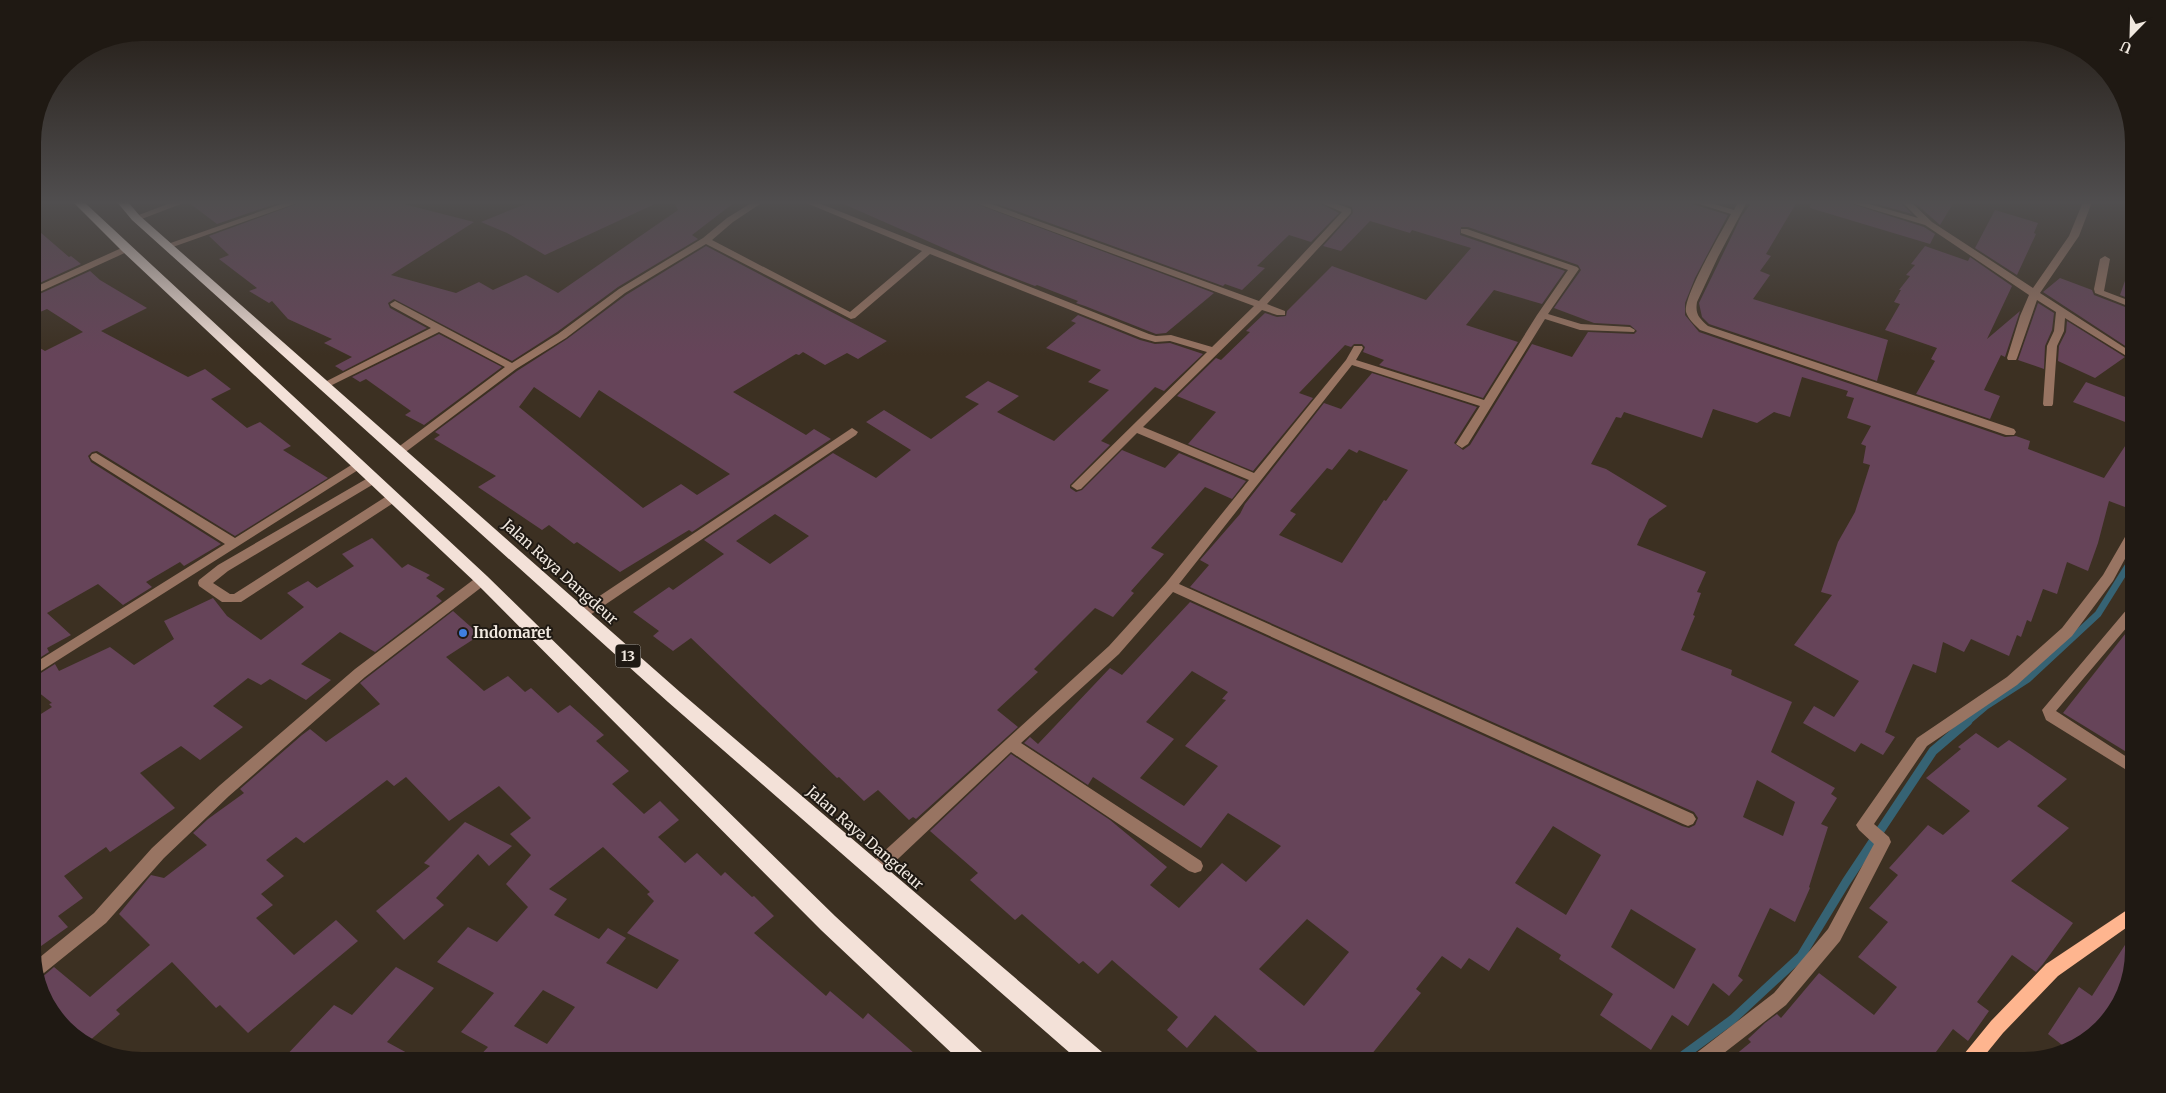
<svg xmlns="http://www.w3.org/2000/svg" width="2166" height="1093" font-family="Merriweather,serif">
<rect width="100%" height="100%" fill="#3c3022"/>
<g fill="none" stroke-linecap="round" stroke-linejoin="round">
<polyline stroke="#366374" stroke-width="7" points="1967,722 1986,706 2028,679 2098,614 2133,558"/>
<polyline stroke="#366374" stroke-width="9" points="1677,1060 1733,1019 1801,956 1846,882 1933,751 1968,721"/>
</g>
<g fill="#664459" fill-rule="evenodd">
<polygon points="188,202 281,202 217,224"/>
<polygon points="302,202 396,202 474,222 391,275 456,293 479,282 493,290 526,275 558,293 678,210 674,202 735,202 692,235 698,239 618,287 557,332 512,361 394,299 388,303 390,308 427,328 343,371 335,366 352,357 324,343 332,339 288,319 272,301 269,303 249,291 257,288 219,259 229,255 209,236"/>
<polygon points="530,202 659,202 545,255 507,233 481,222"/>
<polygon points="839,202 971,202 1214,293 1166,333 1156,334 1085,306 1076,303 1078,301 1037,285 1035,286 991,269"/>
<polygon points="992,202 1317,202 1339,213 1311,242 1289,235 1257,266 1265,268 1242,290 1225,284 1223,286"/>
<path d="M1338 202 1692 204 1728 215 1695 278 1685 303V315L1699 332 2005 437 2016 436 2030 441 2028 449 2104 478 2133 434V510L2109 501 2098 543 2088 571 2067 562 2057 594 2043 589 2031 622 2027 620 2021 637 2017 635 2009 656 1971 639 1964 652 1943 642 1936 673 1913 664 1885 732 1895 737 1883 755 1861 743 1855 752 1803 723 1814 706 1834 717 1859 681 1794 645 1832 595 1821 592 1838 542 1855 512 1870 465 1863 463 1866 446 1861 444 1871 426 1847 418 1854 398 1846 396 1848 391 1802 377 1790 417 1774 412 1757 423 1713 409 1702 438 1624 412 1621 418 1616 417 1591 464 1606 469 1667 506 1649 519 1637 545 1706 572 1697 592 1701 593 1693 615 1695 616 1681 650 1732 670 1731 675 1792 702 1771 752 1835 788 1831 794 1837 798 1821 824 1828 827 1809 887 1810 888 1795 922 1770 908 1738 976 1743 980 1729 996 1713 983 1688 1026 1672 1015 1651 1050 1600 1015 1613 994 1559 959 1561 955 1517 927 1489 971 1469 958 1461 969 1442 956 1416 989 1421 993 1367 1060H1267L1215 1015 1187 1048 1167 1030 1178 1017 1112 960 1098 974 1083 961 1079 964 1022 914 1015 920 970 880 978 873 930 831 1011 754 1110 820 1167 867 1150 885 1179 908 1222 863 1246 882 1281 846 1228 813 1201 848 1093 777 1088 785 1024 743 1030 737 1038 744 1110 668 1122 675 1190 602 1682 826 1689 828 1695 825 1698 818 1694 812 1190 587 1209 565 1200 560 1240 514 1245 504 1324 403 1341 409 1372 373 1477 407 1454 443 1463 450 1470 445 1532 344 1572 357 1588 332 1634 334 1637 331 1630 325 1594 323 1554 308 1581 270 1578 265 1468 227H1461L1460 235 1565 271 1542 304 1494 290 1466 325 1518 342 1483 398 1379 365 1384 360 1363 352 1365 347 1362 344H1354L1351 347 1345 345 1299 393 1313 398 1253 471 1188 444 1216 412 1177 396 1216 358 1221 360 1250 332 1246 331 1265 313 1277 317 1286 316 1287 311 1332 266 1426 300 1471 248 1412 230 1410 233 1370 221 1341 251 1323 246 1353 213 1352 207ZM1349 449 1357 453 1359 450 1408 470 1386 501 1384 500 1342 563 1279 535 1296 514 1290 511 1327 468 1332 470ZM1192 671 1228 692 1222 699 1226 700 1185 746 1218 766 1184 806 1140 778 1174 739 1146 722ZM1757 780 1795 802 1783 836 1743 817ZM1553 826 1601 855 1566 915 1515 883ZM1631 909 1696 949 1674 989 1611 947ZM1307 919 1349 952 1304 1006 1259 969Z"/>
<polygon points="1752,202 1797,202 1766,254 1771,256 1760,271 1770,275 1753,299 1888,340 1877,381 1709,324 1702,317 1699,303 1741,217"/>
<polygon points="1811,202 1846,202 1924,227 1935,234 1930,244 1810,208"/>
<polygon points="1870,202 1900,202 1912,214"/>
<polygon points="1914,202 1954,202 1940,225"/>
<polygon points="1995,210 2038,223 2034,233 2036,234 2017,275 1975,248"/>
<polygon points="33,226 69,257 71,256 81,264 33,286"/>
<path d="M706 246 887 341 858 359 847 353 825 365 803 352 799 355 796 354 733 392 806 435 814 429 831 439 692 532 689 530 620 572 577 542 574 544 549 525 542 530 478 487 496 476 434 439 440 435 435 432 517 371 567 339 626 295ZM534 387 580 418 599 390 730 474 697 495 681 484 643 508 519 407Z"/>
<polygon points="1925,246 1968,261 1970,257 2012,286 1987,339 2020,311 2005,357 2001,355 1984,390 2000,396 1990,419 1916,394 1935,361 1931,359 1937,348 1885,330 1900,304 1894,302 1901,290 1899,290 1910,276 1906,275 1915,265 1911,264"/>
<polygon points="2131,264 2133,265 2133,300 2120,295"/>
<polygon points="90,271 100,280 147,308 101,331 188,377 205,369 231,389 211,399 247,428 260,422 291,446 283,450 328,478 235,536 97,451 92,452 88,456 91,462 221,544 184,566 180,562 146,582 152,587 123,605 98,584 47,613 71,635 47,648 49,652 33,662 33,344 45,351 83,332 47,309 33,315 33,297"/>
<polygon points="2060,278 2092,290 2094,295 2133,310 2133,351 2043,292"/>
<polygon points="2038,303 2054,313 2052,330 2045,346 2044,369 2018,360"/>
<path d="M1078 315 1140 340 1155 344 1170 343 1203 354 1164 391 1155 387 1101 441 1110 445 1070 485V488L1076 492 1082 490 1122 450 1165 468 1179 453 1246 481 1232 499 1205 487 1151 548 1164 554 1131 591 1134 593 1113 617 1095 608 1034 669 1038 672 997 710 1018 727 916 819 913 817 909 820 878 790 864 801 839 777 837 778 691 638 673 651 653 636 659 631 633 612 669 587 673 590 724 554 704 540 833 453 876 478 911 450 866 422 884 410 931 439 979 404 965 397 988 381 1019 396 997 412 1054 441 1109 390 1088 382 1101 370 1046 348 1076 323 1071 321ZM775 514 809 536 770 564 736 541Z"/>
<polygon points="2067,321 2125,357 2095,378 2058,361 2059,346 2066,332"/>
<polygon points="439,334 502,367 424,425 405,415 411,411 366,379 360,382 352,377"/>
<polygon points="2086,382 2133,400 2133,425 2073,402"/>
<polygon points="372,538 402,568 408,564 430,575 426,578 445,589 436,596 442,601 375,652 340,632 301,664 331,680 306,700 270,679 261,685 248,678 213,706 243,727 200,760 181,746 140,773 175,808 110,852 106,847 64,876 83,898 58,916 68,927 34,951 39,955 33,960 33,719 52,707 49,704 52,703 33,688 33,678 55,664 59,671 110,647 134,665 174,639 164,621 213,598 227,616 261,640 304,607 287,593 308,581 317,588 354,566 342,554"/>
<path d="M453 611 480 635 446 657 484 691 508 676 525 692 531 688 558 713 570 705 604 735 596 741 629 771 612 784 644 814 660 801 679 820 658 837 685 863 697 853 721 876 725 872 752 897 754 896 774 916 754 933 826 996 830 991 863 1019 868 1013 922 1060H839L830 1052 822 1060H476L488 1047 461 1032 494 993 437 962 468 927 497 942 528 907 506 884 531 855 510 834 531 818 499 786 449 821 406 777 394 786 387 780 304 843 296 837 266 860 284 876 261 894 273 905 256 918 294 955 336 920 358 941 248 1033 220 1005 216 1008 172 962 116 1010 120 1014 87 1043 51 1012 40 979 54 967 90 997 150 945 119 914 151 875 164 878 207 845 193 833 208 819 244 793 240 789 302 735 310 729 326 742 380 704 360 683ZM603 847 650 892 647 894 654 901 627 933 679 960 657 989 606 963 626 938 608 928 599 939 554 915 567 899 549 889ZM543 990 575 1007 547 1044 514 1026Z"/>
<polygon points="2133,624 2133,756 2063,713"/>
<polygon points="1976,733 1998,748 2009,740 2067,779 2037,806 2069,828 2011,881 2073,923 2043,964 2036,972 2012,955 1977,1002 1989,1011 1968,1041 1953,1029 1930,1060 1729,1060 1751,1042 1748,1039 1765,1023 1777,1014 1781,1018 1819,973 1874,1015 1897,987 1858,957 1888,922 1869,908 1898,875 1889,868 1928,825 1943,835 1970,811 1926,778 1961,749 1958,747"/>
<polygon points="465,822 512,846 489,866 478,854 436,898 444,905 404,940 376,911 430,866 424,863"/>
<polygon points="2134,931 2134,951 2122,1000 2084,1042 2066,1048 2048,1034 2079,987 2092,996"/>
<polygon points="396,967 434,988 387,1042 420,1060 282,1060 334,1005 352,1015"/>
</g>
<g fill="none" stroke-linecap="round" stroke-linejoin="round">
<g fill="#987462" fill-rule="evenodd">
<polygon points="173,202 186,202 139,220 131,218"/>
<polygon points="287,202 300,202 170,248 164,248 162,246"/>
<polygon points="753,202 763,202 733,222 712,240 850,312 922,251 804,202 816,202 1149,334 1156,336 1171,335 1212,347 1254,306 973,202 986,202 1259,301 1342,212 1319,202 1332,202 1351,209 1351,213 1267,304 1285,311 1285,315 1277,315 1262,310 1143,427 1254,473 1346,360 1354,346 1362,346 1363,348 1356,360 1484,400 1537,315 1568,270 1461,233 1461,229 1467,229 1577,267 1579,269 1548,314 1581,324 1630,327 1635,330 1634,332 1580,330 1545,319 1468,444 1462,448 1456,444 1480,406 1352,365 1179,584 1693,814 1696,819 1693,824 1688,826 1683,824 1173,592 1119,654 1021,743 1201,861 1203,866 1201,871 1195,873 1189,871 1011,752 881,875 875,877 869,875 867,870 869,865 1109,646 1166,583 1249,480 1137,433 1081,489 1077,490 1071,486 1207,352 1170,341 1155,342 1141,338 930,254 855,318 851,319 706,244 625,293 566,338 516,369 403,454 399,455 393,451 505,367 439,332 326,388 322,389 317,386 431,328 391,306 390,304 395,301 512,363 558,334 619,289 703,238 727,218"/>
<path d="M1693 202H1708L1734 210 1738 202H1747L1718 257 1697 302C1695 314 1699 318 1708 326L2014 429 2016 432 2014 435H2006L1700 330C1695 325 1688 319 1686 312 1683 296 1722 231 1731 214Z"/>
<polygon points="1848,202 1862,202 1918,218 1902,202 1911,202 1932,222 2033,288 2069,236 2083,202 2092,202 2079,236 2040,293 2133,353 2133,360 2065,318 2064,331 2057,346 2053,404 2052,406 2044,406 2043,404 2047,346 2054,331 2056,312 2037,300 2017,358 2016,360 2008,360 2007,358 2020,316 2029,295 1925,225"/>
<polygon points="126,246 131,249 129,251 33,295 33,288"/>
<polygon points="2105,256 2110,259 2104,291 2133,302 2133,308 2095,293 2094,289 2100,259"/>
<polygon points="852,428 858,432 856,435 587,617 577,617 575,614 577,611"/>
<polygon points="96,453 235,538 356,462 360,461 366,465 33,676 33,664 225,544 92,460 90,457 92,454"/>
<polygon points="373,475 379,479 377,482 228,571 213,583 230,594 234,594 390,494 398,494 400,497 398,500 241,602 222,602 199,586 198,583 199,580 218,565"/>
<polygon points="2133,529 2133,544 2113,581 2072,636 2017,685 1927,746 1874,824 1889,837 1891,842 1840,941 1786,1005 1715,1060 1692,1060 1695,1054 1774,993 1828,929 1874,844 1859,830 1856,825 1917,738 2007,677 2062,628 2103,575 2129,530"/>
<polygon points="482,575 487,577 488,580 487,583 365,677 229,796 164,858 106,923 39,977 34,962 94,913 152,848 219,786 355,669 477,577"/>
<polygon points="2133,606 2133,620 2056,711 2133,761 2133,774 2046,720 2042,710 2128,608"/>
</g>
<polygon fill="#feb58f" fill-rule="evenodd" points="2133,906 2133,923 2058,976 2003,1033 1981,1060 1961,1060 1964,1054 1991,1021 2046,964"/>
<g fill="#f3e1d8" fill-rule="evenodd">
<polygon points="73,202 84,202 487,576 835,916 982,1052 985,1060 959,1060 821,930 477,584 122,251"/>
<polygon points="117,202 128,202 140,216 680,692 1102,1052 1105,1060 1078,1060 668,702 132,220"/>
</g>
</g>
<linearGradient id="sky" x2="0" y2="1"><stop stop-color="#211a13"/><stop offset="0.57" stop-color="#504e4f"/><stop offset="1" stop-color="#504e4f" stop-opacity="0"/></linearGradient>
<rect width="2166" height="355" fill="url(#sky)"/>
<circle fill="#3f7fe0" stroke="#1f1913" stroke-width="2" cx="463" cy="633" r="5"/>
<g text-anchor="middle" stroke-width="4" stroke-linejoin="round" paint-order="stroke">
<rect fill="#1f1913" stroke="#b1aaa2" stroke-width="1" x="615.5" y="644.5" width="25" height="23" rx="4"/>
<g font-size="14" font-weight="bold" fill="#f0e8df">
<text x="628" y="661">13</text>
</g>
<g font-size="15" fill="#f0e8df" stroke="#1f1913">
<text transform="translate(560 572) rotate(42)" y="5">Jalan Raya Dangdeur</text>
<text transform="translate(865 838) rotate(41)" y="5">Jalan Raya Dangdeur</text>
</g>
<g font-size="15" font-weight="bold" fill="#f0e8df" stroke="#1f1913" text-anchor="start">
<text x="473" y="638">Indomaret</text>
</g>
</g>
<path d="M0 0H2166V1093H0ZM142 41H2024A101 101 0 0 1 2125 142V951A101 101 0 0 1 2024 1052H142A101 101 0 0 1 41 951V142A101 101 0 0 1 142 41Z" fill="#1f1913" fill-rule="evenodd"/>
<g transform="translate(2131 35) rotate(203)" stroke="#1f1913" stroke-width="4" paint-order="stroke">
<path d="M0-4L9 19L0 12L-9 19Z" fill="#f0e8df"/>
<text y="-8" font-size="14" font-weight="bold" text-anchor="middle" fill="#f0e8df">U</text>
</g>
</svg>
